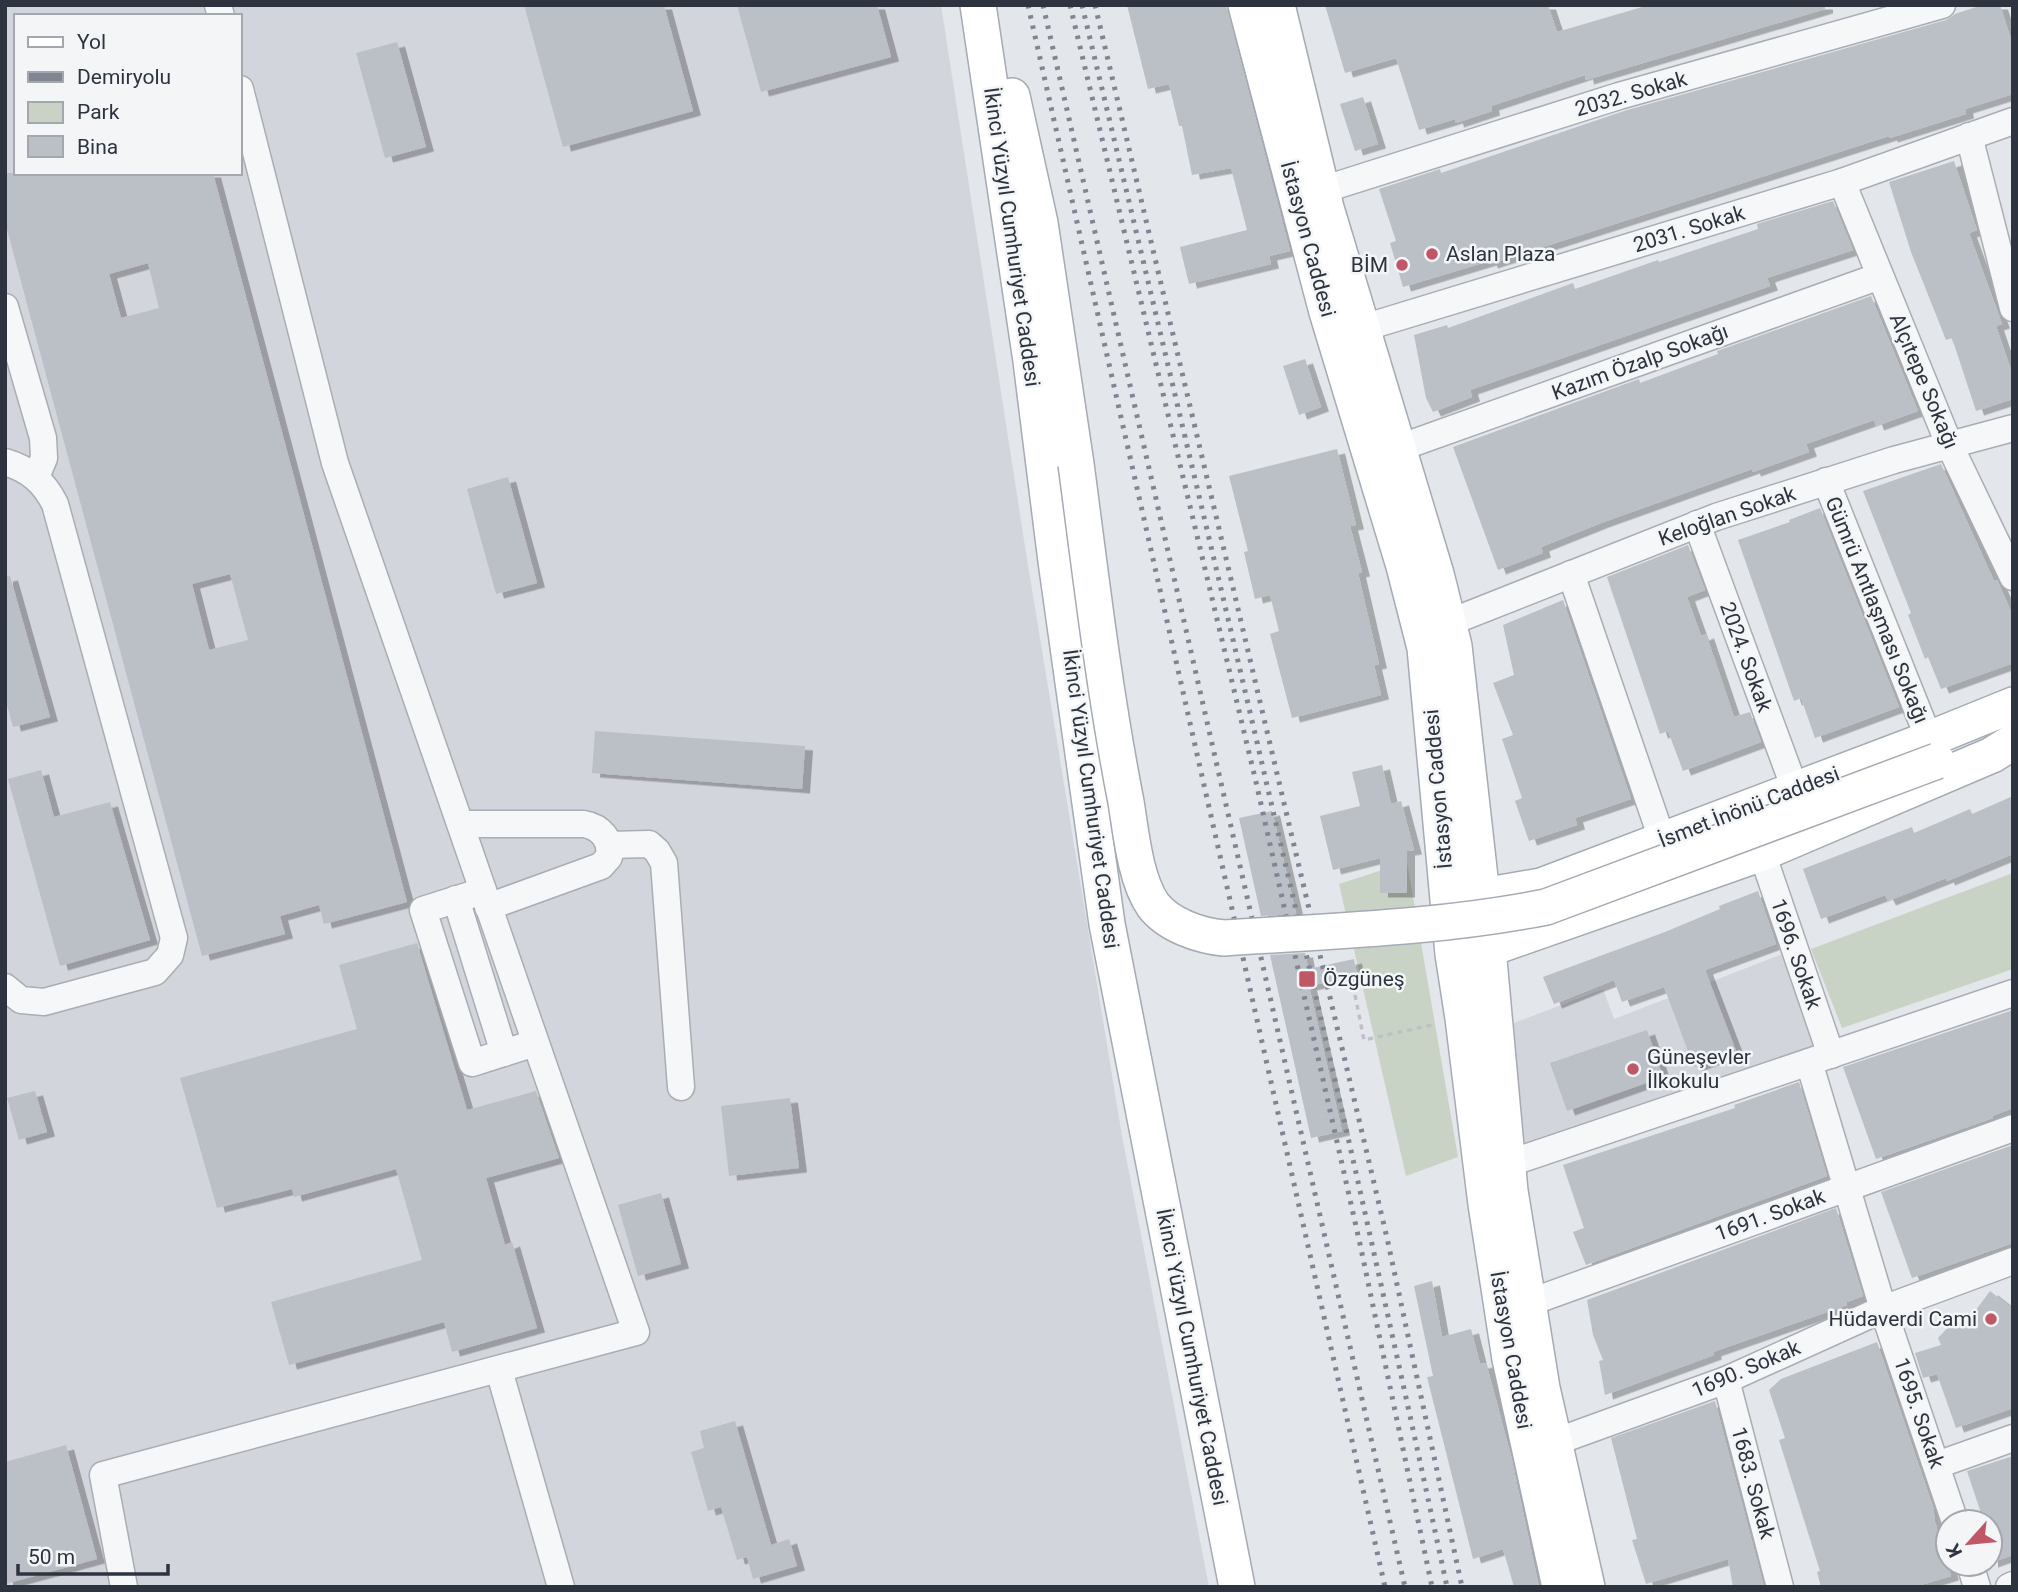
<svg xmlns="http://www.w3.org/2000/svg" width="2018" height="1592" font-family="Roboto,sans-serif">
<defs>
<filter id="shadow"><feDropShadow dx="8" dy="4.5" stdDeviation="0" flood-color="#0004"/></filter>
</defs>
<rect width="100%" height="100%" fill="#e3e6ea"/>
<g fill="#d2d5dc" fill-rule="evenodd">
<path d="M5 5H941L1026 553 1122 1136 1209 1587H5ZM16 16H240V173H16Z"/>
<polygon points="1785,953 1817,1047 1521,1151 1514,1023 1603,989 1614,1019"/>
</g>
<g fill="#c9d3c5">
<polygon points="1407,862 1458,1157 1406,1176 1339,884"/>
<polygon points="2013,873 2013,969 1842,1028 1811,949"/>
</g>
<g fill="#bbbfc6" fill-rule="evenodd" filter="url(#shadow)">
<polygon points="524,5 664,5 693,111 563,147"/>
<polygon points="737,5 877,5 891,57 761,92"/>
<polygon points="1127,5 1226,5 1290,251 1269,256 1271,264 1189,284 1180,247 1247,230 1231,168 1192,175 1182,126 1179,126 1169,84 1148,89"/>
<polygon points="1325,5 1548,5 1557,32 1649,5 1825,5 1825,9 1586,80 1585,75 1491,106 1492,111 1456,123 1455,119 1419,130 1396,58 1345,73"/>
<polygon points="1982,5 2000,5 2013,46 2013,94 1965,109 1966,114 1890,138 1889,136 1490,264 1489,261 1403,287 1390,243 1396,241 1379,189 1440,169 1441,173 1624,111 1946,20 1955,14"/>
<polygon points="397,42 426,147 385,158 356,53"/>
<polygon points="1363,97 1378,144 1355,151 1340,104"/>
<polygon points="1954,161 1977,230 1969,233 2002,324 1996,326 2013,376 2013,399 1976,411 1952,338 1946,340 1911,252 1889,182"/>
<path d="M5 173H213L407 902 324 924 319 905 280 916 285 934 202 956 5 222ZM148 263 159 308 121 318 109 274ZM230 574 248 640 209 650 192 584Z"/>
<polygon points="1833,201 1853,250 1767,278 1770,286 1470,390 1472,397 1433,412 1426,398 1414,335 1447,325 1448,328 1573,283 1575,289 1658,260 1659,262 1758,229 1757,224"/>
<polygon points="1871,296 1918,411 1876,426 1874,420 1806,444 1809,452 1753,472 1752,469 1601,523 1541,547 1543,553 1498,570 1453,447 1639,379 1640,383 1718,354 1717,351"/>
<polygon points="1305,359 1321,407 1299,415 1283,366"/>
<polygon points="1337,449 1356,525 1350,526 1362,572 1358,573 1379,664 1374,665 1381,695 1292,718 1270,634 1279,631 1270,595 1255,599 1244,552 1248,551 1229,476"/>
<polygon points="1941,464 1994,581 1997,580 2013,616 2013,663 1941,689 1928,657 1925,659 1908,615 1911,613 1863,491"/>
<polygon points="508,477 537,583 496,594 467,489"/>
<polygon points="1820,508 1899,707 1815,738 1801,698 1794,701 1738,540 1790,522 1789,520"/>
<polygon points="1688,545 1705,590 1687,597 1701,636 1706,634 1734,717 1750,712 1761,742 1683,771 1668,731 1660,734 1607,577"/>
<polygon points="10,576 50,717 13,727 5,698 5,577"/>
<polygon points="1563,600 1631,799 1575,818 1577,825 1529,841 1515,801 1522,798 1502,739 1513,735 1493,683 1514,675 1503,625"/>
<polygon points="595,731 805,746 802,789 592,773"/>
<polygon points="1382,765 1391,804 1401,801 1414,850 1407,851 1407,893 1380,893 1380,858 1333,870 1320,816 1360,806 1352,772"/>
<polygon points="41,770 54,817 110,802 150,940 60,966 8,779"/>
<polygon points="2013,796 2013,854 1947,881 1946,878 1888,901 1885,895 1821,919 1803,869 1912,827 1914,833 1970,809 1972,814"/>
<polygon points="1272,811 1296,914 1261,916 1239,818"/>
<polygon points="1758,891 1776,944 1705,970 1736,1051 1694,1067 1664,987 1622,1002 1614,980 1554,1004 1543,977 1665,932 1720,909 1719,906"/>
<polygon points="417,943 467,1110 536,1091 559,1158 486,1178 505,1245 512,1242 537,1328 452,1352 444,1322 289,1365 271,1302 422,1260 396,1169 294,1197 292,1189 217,1208 180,1078 357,1029 339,965"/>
<polygon points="1305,953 1308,969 1354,959 1357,975 1309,986 1342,1131 1311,1138 1270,955"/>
<polygon points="2013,1010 2013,1108 1992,1116 1993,1118 1876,1159 1843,1067"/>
<polygon points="1647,1030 1663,1077 1567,1111 1550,1063"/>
<polygon points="1799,1082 1827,1176 1586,1265 1573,1232 1584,1228 1563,1165 1735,1108 1734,1105"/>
<polygon points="35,1091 47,1132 19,1140 7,1098"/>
<polygon points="790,1098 799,1168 729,1176 721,1106"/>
<polygon points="2013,1145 2013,1243 1912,1278 1881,1192"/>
<polygon points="661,1193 681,1264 638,1276 618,1205"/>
<polygon points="1836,1208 1863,1296 1847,1302 1847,1305 1713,1352 1714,1355 1605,1395 1599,1361 1603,1360 1593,1335 1587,1300"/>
<polygon points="1432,1281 1442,1337 1471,1329 1480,1364 1486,1363 1511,1456 1539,1587 1514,1587 1503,1549 1473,1559 1427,1377 1433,1376 1414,1286"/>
<polygon points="1990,1291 2013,1309 2013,1408 1956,1428 1937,1374 1923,1378 1915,1353 1941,1345 1938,1338 1953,1322 1962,1329"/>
<polygon points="1877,1342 1933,1507 1935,1522 1951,1576 1914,1587 1821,1587 1817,1572 1820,1571 1779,1440 1785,1438 1769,1390 1781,1379"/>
<polygon points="1715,1401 1764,1587 1733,1587 1728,1559 1646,1584 1632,1540 1637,1539 1611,1438"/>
<polygon points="735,1421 771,1545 789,1539 797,1566 753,1579 747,1557 737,1560 721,1507 708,1511 691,1452 704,1448 700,1431"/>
<polygon points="66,1445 97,1559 5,1584 5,1462"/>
<polygon points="2013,1456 2013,1555 1990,1563 1990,1522 1984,1522 1967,1471"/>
</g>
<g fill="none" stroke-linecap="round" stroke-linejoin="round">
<g stroke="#a9adb4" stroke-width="29">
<g id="minor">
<polyline points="218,5 221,16"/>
<polyline points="1969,136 2013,308"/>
<polyline points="1842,182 1949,444 2013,577"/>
<polyline points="1322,190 1619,96 1942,5"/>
<polyline points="5,307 43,438 44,458 36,477"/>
<polyline points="1363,328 1842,182 2013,121"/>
<polyline points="1399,448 1880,276"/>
<path d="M5 462C29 469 44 482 55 504L174 938 170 955 155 972 44 1002 21 1000 5 987"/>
<polyline points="1826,481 1929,739"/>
<polyline points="1697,524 1795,789"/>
<polyline points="1571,574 1662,839"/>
<polyline points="1448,623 1716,517 1894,460 2013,428"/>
<path d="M461 824H584C601 827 612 840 609 857L601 866 488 907"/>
<polyline points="609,845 649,844 657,851 664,863 681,1087"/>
<polyline points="1762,853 1831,1055"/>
<polyline points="483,891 423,910 472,1063 535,1043"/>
<polyline points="456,899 504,1053"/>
<polyline points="1809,1062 1883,1309 1955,1522"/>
<polyline points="1507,1164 2013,993"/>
<polyline points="1528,1303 2013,1128"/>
<polyline points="499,1370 561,1587"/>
<polyline points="1726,1380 1780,1587"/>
<polyline points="1555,1442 1726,1380 1883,1309 2013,1261"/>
<polyline points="1937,1465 2013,1438"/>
<polyline points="1970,1564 1977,1587"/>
<polyline points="124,1587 103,1475 636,1332 335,463 240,89"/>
<polyline points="2009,1587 2013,1585"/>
</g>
</g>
<g stroke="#a4abb4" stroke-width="38">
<g id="major">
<polyline points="978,5 1031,361 1056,561 1107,924 1237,1587"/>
<polyline points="1246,5 1327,312 1404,566 1425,648 1453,954 1463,1018 1486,1204 1510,1359 1560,1587"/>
<polyline points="1277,5 1326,208 1436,574 1454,646 1488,949 1510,1191 1542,1388 1587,1587"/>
<polyline points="1012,96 1040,223 1076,464"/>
<polyline points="1460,900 1541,886 1929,739 2013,705"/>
<polyline points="1465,952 1488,949 1762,853 1992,755 2013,742"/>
</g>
</g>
<g stroke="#bec0c5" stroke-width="3.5" stroke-dasharray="5 5" stroke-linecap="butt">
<polyline points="1258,839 1268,879"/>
<polyline points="1272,900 1274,910"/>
<polyline points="1355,995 1364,1040 1436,1024"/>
<polyline points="1303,1039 1313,1078"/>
<polyline points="1318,1094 1327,1134"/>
</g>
<use href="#minor" stroke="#f6f7f9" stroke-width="26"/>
<use href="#major" stroke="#fff" stroke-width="35"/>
<g stroke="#7f8692" stroke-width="5" stroke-dasharray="3.5 7" stroke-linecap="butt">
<polyline points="1028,5 1385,1587"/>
<polyline points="1043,5 1405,1587"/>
<polyline points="1070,5 1256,782 1360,1244 1432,1587"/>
<path d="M1082 5C1208 532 1334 1058 1447 1587"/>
<polyline points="1095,5 1387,1238 1462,1587"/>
</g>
<g stroke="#a4abb4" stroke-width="38" stroke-linecap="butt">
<path id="major-bridge" d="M1076 464C1091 577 1104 690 1126 802 1131 832 1135 879 1153 905 1168 925 1200 936 1224 938 1331 931 1440 928 1546 907L1937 761"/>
</g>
<use href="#major-bridge" stroke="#fff" stroke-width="35"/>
</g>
<g fill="#c05767" stroke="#f3f5f7" stroke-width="2.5">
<circle cx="1432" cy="254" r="7"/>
<circle cx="1402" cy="265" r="7"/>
<rect x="1298" y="970" width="18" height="18" rx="3.5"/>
<circle cx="1633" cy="1069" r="7"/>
<circle cx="1991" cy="1319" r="7"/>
</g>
<g text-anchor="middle" stroke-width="5" stroke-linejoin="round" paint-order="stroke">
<g font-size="21" fill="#2d3440" stroke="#f3f5f7">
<text transform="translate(1631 94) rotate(-16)" y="7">2032. Sokak</text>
<text transform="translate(1689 229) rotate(-17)" y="7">2031. Sokak</text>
<text transform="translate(1012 237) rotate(82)" y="7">İkinci Yüzyıl Cumhuriyet Caddesi</text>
<text transform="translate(1308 239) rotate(75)" y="7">İstasyon Caddesi</text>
<text transform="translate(1640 362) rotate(-20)" y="7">Kazım Özalp Sokağı</text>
<text transform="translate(1924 381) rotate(67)" y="7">Alçıtepe Sokağı</text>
<text transform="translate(1727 516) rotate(-19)" y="7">Keloğlan Sokak</text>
<text transform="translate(1877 610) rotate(68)" y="7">Gümrü Antlaşması Sokağı</text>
<text transform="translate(1746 657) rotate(70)" y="7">2024. Sokak</text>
<text transform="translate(1438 789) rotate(-95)" y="7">İstasyon Caddesi</text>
<text transform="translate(1091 799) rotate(82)" y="7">İkinci Yüzyıl Cumhuriyet Caddesi</text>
<text transform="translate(1749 807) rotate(-21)" y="7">İsmet İnönü Caddesi</text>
<text transform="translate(1796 954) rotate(71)" y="7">1696. Sokak</text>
<text transform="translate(1770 1215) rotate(-20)" y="7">1691. Sokak</text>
<text transform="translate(1511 1350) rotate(80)" y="7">İstasyon Caddesi</text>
<text transform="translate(1192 1357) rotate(79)" y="7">İkinci Yüzyıl Cumhuriyet Caddesi</text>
<text transform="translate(1746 1369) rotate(-23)" y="7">1690. Sokak</text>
<text transform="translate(1919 1413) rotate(71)" y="7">1695. Sokak</text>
<text transform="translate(1753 1483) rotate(75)" y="7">1683. Sokak</text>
</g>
<g font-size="21" fill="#2d3440" stroke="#f3f5f7" text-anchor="start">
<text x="1446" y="261">Aslan Plaza</text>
<text x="1388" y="272" text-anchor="end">BİM</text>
<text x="1323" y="986">Özgüneş</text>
<text x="1647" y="1064">Güneşevler<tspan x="1647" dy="24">İlkokulu</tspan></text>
<text x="1977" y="1326" text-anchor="end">Hüdaverdi Cami</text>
</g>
</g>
<rect width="2018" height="1592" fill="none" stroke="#2d3440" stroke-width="14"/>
<rect x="14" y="14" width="228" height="161" fill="#f3f5f7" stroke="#a4a8ae" stroke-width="2"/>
<rect x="28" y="37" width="35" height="10" fill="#ffffff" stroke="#a4a8ae" stroke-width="2"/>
<text x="77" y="49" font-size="21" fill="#2d3440">Yol</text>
<rect x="28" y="72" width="35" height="10" fill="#7f8692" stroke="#a4a8ae" stroke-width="2"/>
<text x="77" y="84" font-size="21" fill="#2d3440">Demiryolu</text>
<rect x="28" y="102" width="35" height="21" fill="#c9d3c5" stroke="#a4a8ae" stroke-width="2"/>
<text x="77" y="119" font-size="21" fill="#2d3440">Park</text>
<rect x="28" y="136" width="35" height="21" fill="#bbbfc6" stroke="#a4a8ae" stroke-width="2"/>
<text x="77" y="154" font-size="21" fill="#2d3440">Bina</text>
<g transform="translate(1969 1543) rotate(243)"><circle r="33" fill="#f3f5f7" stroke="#a4a8ae" stroke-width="2"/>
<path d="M0-5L12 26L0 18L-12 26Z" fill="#c05767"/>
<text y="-10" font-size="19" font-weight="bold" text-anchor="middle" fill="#2d3440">K</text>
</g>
<path d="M18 1564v10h150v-10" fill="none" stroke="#2d3440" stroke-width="3.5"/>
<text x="28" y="1564" font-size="21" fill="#2d3440" stroke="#f3f5f7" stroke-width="5" paint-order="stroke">50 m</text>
</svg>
